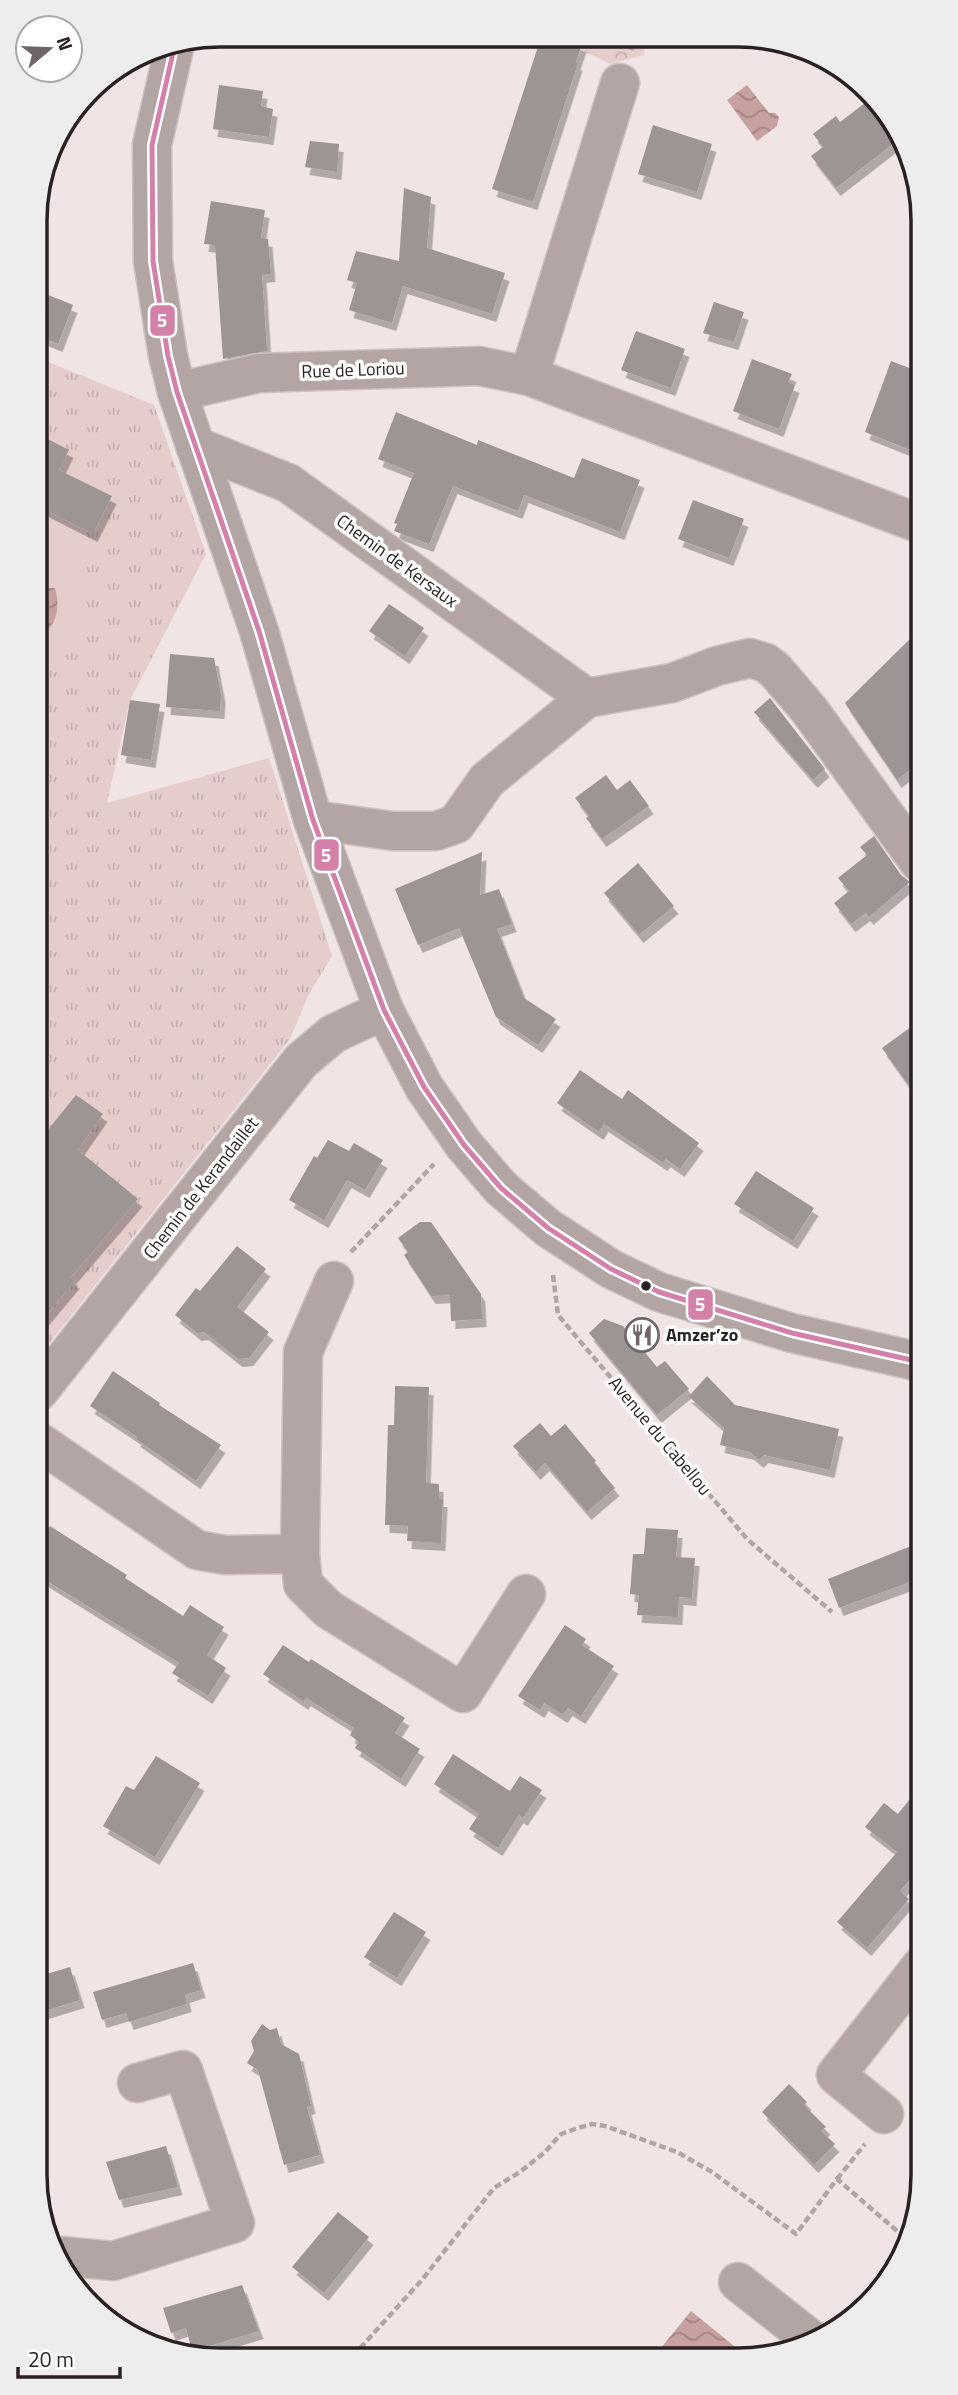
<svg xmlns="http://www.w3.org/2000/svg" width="958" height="2395" font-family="'Titillium Web',sans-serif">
<defs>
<pattern id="grass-tufts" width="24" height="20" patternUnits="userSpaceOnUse" patternTransform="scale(1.75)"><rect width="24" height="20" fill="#e5cdcc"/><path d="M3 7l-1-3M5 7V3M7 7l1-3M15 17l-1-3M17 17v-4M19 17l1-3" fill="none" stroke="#c5b0af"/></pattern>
<pattern id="forest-crowns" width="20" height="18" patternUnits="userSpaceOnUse" patternTransform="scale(1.75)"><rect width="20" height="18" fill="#e5cdcc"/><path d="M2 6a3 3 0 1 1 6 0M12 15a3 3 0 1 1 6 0" fill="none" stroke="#c5b0af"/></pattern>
<pattern id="water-waves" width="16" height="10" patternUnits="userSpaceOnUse" patternTransform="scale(1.75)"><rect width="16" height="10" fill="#c7a19f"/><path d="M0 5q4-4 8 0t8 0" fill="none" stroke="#a28381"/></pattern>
<filter id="shadow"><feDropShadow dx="4.5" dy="8" stdDeviation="0" flood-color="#0004"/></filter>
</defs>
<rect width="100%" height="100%" fill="#f0e4e4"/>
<polygon fill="url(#grass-tufts)" points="36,357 154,405 206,554 130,700 107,803 269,758 332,956 309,994 290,1039 39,1356"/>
<polygon fill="url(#forest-crowns)" points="556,37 646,38 644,55 610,64"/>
<path fill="#e5cdcc" d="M36 505 74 524 65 543 84 553C82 561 78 572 79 580 80 587 86 594 87 601 90 630 63 660 37 668Z"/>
<g fill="url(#water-waves)">
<polygon points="747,85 769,113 775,113 779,117 777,126 757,141 727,100"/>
<path d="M37 588H55C61 610 56 627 37 639Z"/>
<polygon points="691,2311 744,2354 656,2354"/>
</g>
<g fill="#9d9494" filter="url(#shadow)">
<polygon points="541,37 560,37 582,44 576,62 578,63 533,202 492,189"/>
<polygon points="219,85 263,91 261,106 273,109 269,137 213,129"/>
<polygon points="873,97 898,140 836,188 811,156 823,147 813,134 836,116 840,122"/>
<polygon points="653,125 712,144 697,192 638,174"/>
<polygon points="310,141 339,144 337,172 305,167"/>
<polygon points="404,188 431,197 427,248 505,273 492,314 403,286 392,323 349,310 357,283 347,280 356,251 399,261"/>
<polygon points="211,201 265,210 261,238 268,239 271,274 262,275 267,351 223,359 215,245 204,244"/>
<polygon points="36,290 73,305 58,344 36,335"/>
<polygon points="714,302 744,312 734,342 703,333"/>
<polygon points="636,331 685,349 671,388 621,370"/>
<polygon points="752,359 792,374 788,382 795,385 779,429 733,411"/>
<polygon points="891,361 917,371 918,453 865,432"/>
<polygon points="396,412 477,445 478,440 574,478 582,458 640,480 620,532 524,495 518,511 453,486 429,544 394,531 397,524 394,523 414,473 378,459"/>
<polygon points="36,433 69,450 59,470 112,496 93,534 40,507 36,515"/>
<polygon points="693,500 744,519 729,558 678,539"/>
<polygon points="389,604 424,628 405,656 369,631"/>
<polygon points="918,631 919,763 897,780 845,703"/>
<polygon points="170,654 214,658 221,695 220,711 166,707"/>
<polygon points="770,698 825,769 813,780 754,712"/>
<polygon points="130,700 160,704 151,760 121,755"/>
<polygon points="606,775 617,790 630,780 649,806 602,839 586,818 589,816 575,798"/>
<polygon points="874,836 901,875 910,882 869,917 866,913 851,924 834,903 849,891 838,878 867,855 860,847"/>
<polygon points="482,852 480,895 499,889 512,924 497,929 524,998 556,1019 538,1045 496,1017 459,928 418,945 395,889"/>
<polygon points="638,863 674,906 639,935 604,893"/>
<polygon points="919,1021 919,1100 882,1048"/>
<polygon points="580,1070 622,1099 628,1090 699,1143 680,1169 666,1159 663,1163 604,1124 599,1132 557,1103"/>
<polygon points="76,1095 103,1114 78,1150 138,1199 71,1277 75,1281 39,1324 38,1142"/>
<polygon points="328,1140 349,1151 354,1143 383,1160 365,1190 347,1180 324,1220 289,1200 314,1156 317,1158"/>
<polygon points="756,1171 814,1208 793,1241 734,1204"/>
<polygon points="420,1222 431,1222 481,1294 482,1319 451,1321 450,1295 431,1296 404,1255 408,1252 398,1238"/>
<polygon points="237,1246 266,1269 237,1307 269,1332 249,1358 238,1359 204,1332 197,1333 175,1315 196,1288 200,1291"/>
<polygon points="604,1319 623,1326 657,1367 665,1361 689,1389 657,1415 589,1333"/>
<polygon points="113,1371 160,1403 159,1405 221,1445 196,1481 136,1439 137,1437 90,1406"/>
<polygon points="707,1376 735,1405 839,1429 830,1470 764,1455 759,1460 750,1452 720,1445 724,1428 686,1394 690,1395"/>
<polygon points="395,1386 429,1387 426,1483 439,1484 439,1499 443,1499 441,1543 407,1541 408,1526 385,1525 388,1425 394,1425"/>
<polygon points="540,1423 551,1436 565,1424 596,1461 594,1463 615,1488 587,1512 545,1463 536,1472 513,1446"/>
<polygon points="39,1522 49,1528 50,1526 127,1575 125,1578 183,1616 190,1605 224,1627 207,1655 226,1668 208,1696 172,1673 179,1663 39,1576"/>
<polygon points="646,1528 678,1530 676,1557 695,1558 692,1598 679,1597 678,1617 637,1615 639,1595 630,1594 633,1554 644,1554"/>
<polygon points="921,1542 921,1578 839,1608 828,1579"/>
<polygon points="565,1625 586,1639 582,1645 614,1666 581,1716 568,1708 563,1715 544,1703 540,1710 518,1696"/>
<polygon points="283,1645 309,1662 311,1659 405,1718 395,1733 420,1749 401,1779 355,1748 359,1742 350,1735 354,1728 306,1698 304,1702 263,1674"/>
<polygon points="453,1754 510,1791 520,1776 542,1790 523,1818 519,1815 498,1848 469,1829 479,1814 434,1784"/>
<polygon points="156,1756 200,1783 155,1857 103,1826 126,1786 134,1790"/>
<polygon points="921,1785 922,1872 919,1870 900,1891 909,1899 867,1948 837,1922 897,1852 865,1827 884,1803 898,1814"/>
<polygon points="394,1912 426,1932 397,1978 364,1957"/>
<polygon points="193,1963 201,1990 185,1995 187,2004 129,2022 126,2013 102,2020 93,1992"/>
<polygon points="70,1967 80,2000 41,2012 40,1976"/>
<polygon points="262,2024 270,2030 277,2028 281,2044 299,2054 311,2106 307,2107 320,2155 284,2165 258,2070 247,2063 254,2051 251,2041"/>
<polygon points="789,2084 807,2102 804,2105 826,2127 821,2131 835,2144 814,2165 762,2112"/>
<polygon points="166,2146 178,2187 119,2200 106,2162"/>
<polygon points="338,2212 369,2237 324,2293 292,2267"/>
<polygon points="242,2285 259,2331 192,2351 186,2328 171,2333 163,2308"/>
</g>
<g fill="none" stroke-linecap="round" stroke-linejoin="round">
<g stroke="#ccc2c2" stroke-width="41">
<g id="minor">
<polyline points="175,44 152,145 153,261 168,356 177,392 259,631 313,820 384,1010 424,1087 464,1145 501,1188 548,1228 611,1269 659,1292 792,1333 920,1362"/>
<polyline points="529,376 620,83"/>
<polyline points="177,392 259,373 479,366 529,376 918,523"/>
<polyline points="195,446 288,483 587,698"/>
<polyline points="313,820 393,831 436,831 456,824 487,780 587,698 672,683 717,666 750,658 766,663 775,670 810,711 919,862"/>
<polyline points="334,1281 303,1352 300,1554 303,1584 328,1609 463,1693 526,1594"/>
<polyline points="39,1391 301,1061 333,1034 384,1010"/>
<polyline points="39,1442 197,1550 225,1555 300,1554"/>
<polyline points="884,2114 836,2075 922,1965"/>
<polyline points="62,2256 113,2261 235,2223 183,2070 137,2083"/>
<polyline points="738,2282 813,2341"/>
</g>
</g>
<g stroke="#b1a5a5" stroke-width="4.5" stroke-dasharray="7 3.5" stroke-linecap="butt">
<polyline points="631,50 635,38"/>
<polyline points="351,1252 434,1164"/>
<polyline points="553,1275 558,1315 747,1539 832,1612"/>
<polyline points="837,2179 865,2144"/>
<polyline points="353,2356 421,2281 494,2188 520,2172 545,2152 561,2134 578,2128 592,2124 605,2126 677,2152 712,2172 796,2234 837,2179 904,2237"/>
</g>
<use href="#minor" stroke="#b4a5a5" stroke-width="38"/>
<g stroke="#fff" stroke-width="10">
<polyline id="bus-1" points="175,44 152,145 153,261 168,356 177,392 259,631 313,820 384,1010 424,1087 464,1145 501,1188 548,1228 611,1269 659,1292 792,1333 920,1362"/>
</g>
<use href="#bus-1" stroke="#d481aa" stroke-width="5"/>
</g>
<defs>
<g id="restaurant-ring" transform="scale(1.75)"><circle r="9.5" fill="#fff" stroke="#6f6666" stroke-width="1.5"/><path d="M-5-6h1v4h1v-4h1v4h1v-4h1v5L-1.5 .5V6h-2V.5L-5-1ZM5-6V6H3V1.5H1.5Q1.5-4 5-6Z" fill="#6f6666"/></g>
</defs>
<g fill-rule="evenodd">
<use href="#restaurant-ring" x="642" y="1335"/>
</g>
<circle fill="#2a2222" stroke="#fff" stroke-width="2.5" cx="646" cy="1286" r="6"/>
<g text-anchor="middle" stroke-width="7" stroke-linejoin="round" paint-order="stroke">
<g font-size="18" fill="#2a2222" stroke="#fff">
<text transform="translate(353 370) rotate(-2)" y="6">Rue de Loriou</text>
<text transform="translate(397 561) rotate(36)" y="6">Chemin de Kersaux</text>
<text transform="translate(201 1188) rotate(-52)" y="6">Chemin de Kerandaillet</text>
<text transform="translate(660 1436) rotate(50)" y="6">Avenue du Cabellou</text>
</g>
<g font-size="18" font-weight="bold" fill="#2a2222" stroke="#fff" text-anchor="start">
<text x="666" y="1341">Amzer’zo</text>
</g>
</g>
<path d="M0 0H958V2395H0ZM220 47H738A173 173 0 0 1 911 220V2175A173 173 0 0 1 738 2348H220A173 173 0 0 1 47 2175V220A173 173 0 0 1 220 47Z" fill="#eeeded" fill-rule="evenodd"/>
<path fill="none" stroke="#2a2222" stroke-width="3.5" d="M220 47H738A173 173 0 0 1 911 220V2175A173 173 0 0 1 738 2348H220A173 173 0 0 1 47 2175V220A173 173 0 0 1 220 47Z"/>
<g stroke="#fff" stroke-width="2.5">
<rect x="149" y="304" width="27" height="33" rx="7" fill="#d481aa"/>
<rect x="313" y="838" width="27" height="34" rx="7" fill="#d481aa"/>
<rect x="687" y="1288" width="27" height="33" rx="7" fill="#d481aa"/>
</g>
<g font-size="19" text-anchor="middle" font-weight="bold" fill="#fff">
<text x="162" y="327">5</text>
<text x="326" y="862">5</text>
<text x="700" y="1311">5</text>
</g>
<g transform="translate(49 49) rotate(71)"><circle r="33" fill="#ffffff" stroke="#aaa7a7" stroke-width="2"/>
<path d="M0-5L12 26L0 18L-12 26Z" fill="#6f6666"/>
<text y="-10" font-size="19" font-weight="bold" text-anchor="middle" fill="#2a2222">N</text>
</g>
<path d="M18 2367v10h102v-10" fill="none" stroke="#2a2222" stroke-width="3.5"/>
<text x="28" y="2367" font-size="21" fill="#2a2222" stroke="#ffffff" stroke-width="5" paint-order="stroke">20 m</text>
</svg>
